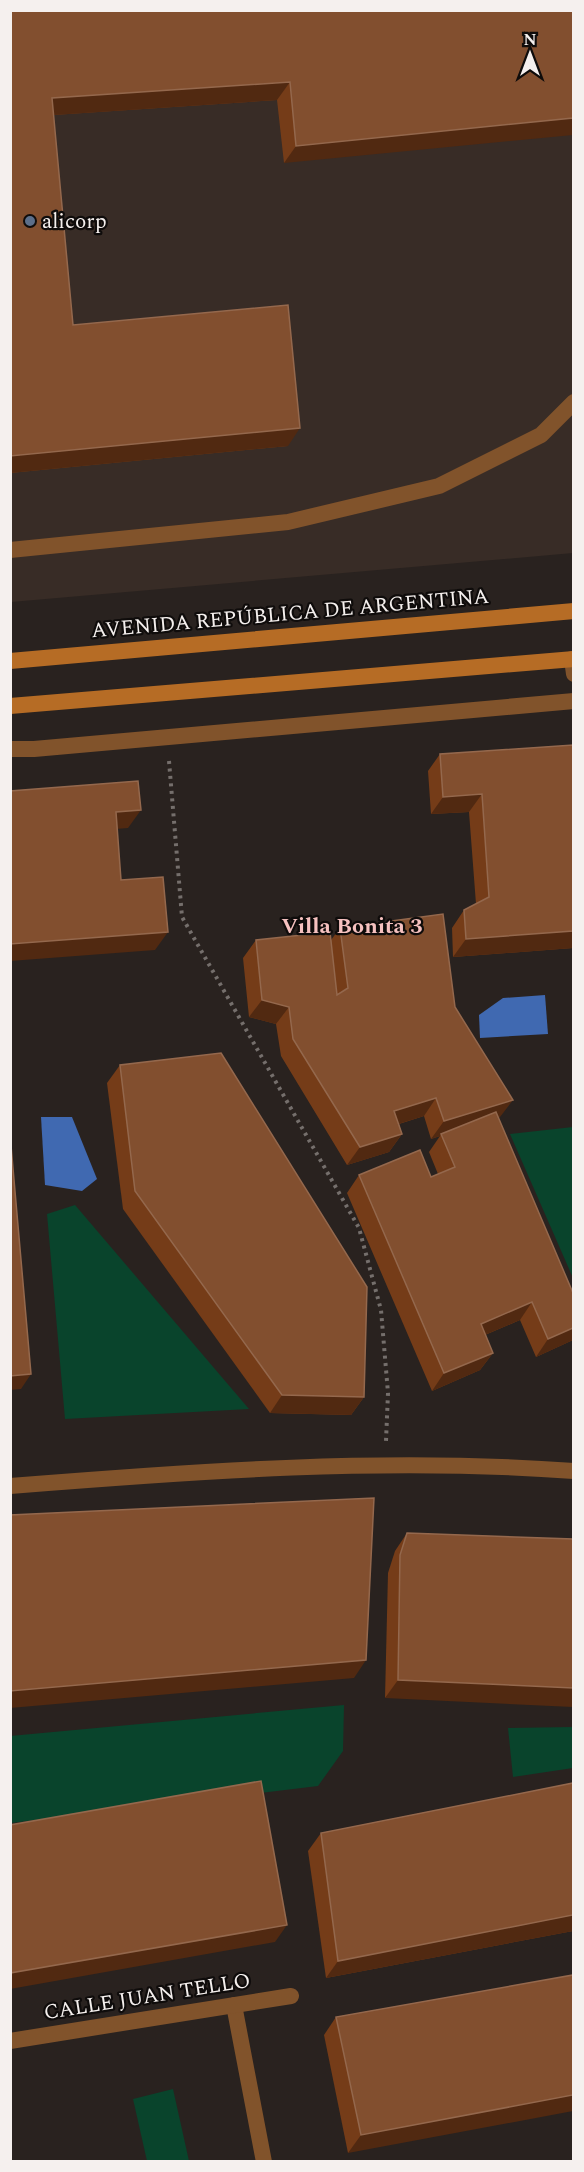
<svg xmlns="http://www.w3.org/2000/svg" width="584" height="2172" font-family="Spectral,serif">
<rect width="100%" height="100%" fill="#29221f"/>
<polygon fill="#382c26" points="11,11 573,11 573,553 11,602"/>
<g fill="#09442c">
<polygon points="573,1127 574,1127 573,1278 510,1134"/>
<polygon points="75,1205 249,1409 65,1419 47,1214"/>
<polygon points="344,1705 343,1751 318,1786 11,1823 10,1736"/>
<polygon points="573,1727 573,1768 513,1777 508,1728"/>
<polygon points="173,2089 189,2161 147,2161 133,2099"/>
</g>
<g fill="#4069b1">
<polygon points="545,995 548,1034 480,1038 479,1015 503,998"/>
<polygon points="41,1117 72,1117 97,1179 82,1191 45,1185"/>
</g>
<g fill="none" stroke-linecap="round" stroke-linejoin="round">
<polyline stroke="#756f6c" stroke-width="4" stroke-dasharray="3 4.5" stroke-linecap="butt" points="169,761 182,917 359,1228 381,1310 388,1393 386,1441"/>
<g stroke="#81532b" stroke-width="16">
<polyline points="10,550 288,522 439,486 541,435 574,402"/>
<polyline points="572,659 574,674"/>
<polyline points="10,749 34,749 574,701"/>
<polyline points="234,2005 264,2162"/>
</g>
<polyline stroke="#81532b" stroke-width="16" points="10,2041 291,1996"/>
<path stroke="#81532b" stroke-width="16" d="M10 1486C198 1471 386 1457 574 1471"/>
<g stroke="#b66c25" stroke-width="16">
<polyline points="10,661 574,611"/>
<polyline points="10,706 574,659"/>
</g>
</g>
<g fill="#753c18">
<polygon points="10,10 573,10 284,163 277,100 53,115 73,325 288,446 10,473"/>
<polygon points="573,745 573,948 453,957 452,928 464,910 476,904 469,812 431,814 428,771 440,754"/>
<polygon points="340,928 455,1007 500,1117 498,1118 573,1340 536,1357 520,1320 485,1335 493,1353 480,1370 432,1391 347,1193 359,1175 431,1177 438,1174 429,1152 440,1136 431,1139 424,1116 399,1124 402,1134 389,1152 347,1165 281,1056 276,1024 249,1017 243,958 256,940 331,940"/>
<polygon points="120,1065 364,1397 351,1415 270,1413 123,1209 107,1083"/>
<polygon points="407,1533 573,1539 385,1698 388,1573 395,1551"/>
<polygon points="573,1783 573,1931 326,1978 308,1851 321,1833"/>
<polygon points="573,1975 348,2153 324,2035 336,2017"/>
</g>
<g fill="#512911">
<polygon points="290,82 277,100 39,116 52,98"/>
<polygon points="573,118 573,135 284,163 296,146"/>
<polygon points="300,428 288,446 10,473 10,456"/>
<polygon points="482,794 469,812 431,814 443,797"/>
<polygon points="141,810 128,828 103,830 116,812"/>
<polygon points="573,931 573,948 453,957 466,939"/>
<polygon points="168,932 155,950 10,961 10,944"/>
<polygon points="262,1000 289,1007 276,1024 249,1017"/>
<polygon points="436,1098 424,1116 382,1129 394,1111"/>
<polygon points="513,1100 500,1117 442,1136 441,1134 440,1136 431,1139 444,1121"/>
<polygon points="402,1134 389,1152 347,1165 360,1147"/>
<polygon points="532,1302 520,1320 468,1342 481,1324"/>
<polygon points="573,1328 573,1340 536,1357 548,1339"/>
<polygon points="493,1353 480,1370 432,1391 444,1373"/>
<polygon points="31,1374 21,1389 10,1390 10,1376"/>
<polygon points="282,1395 364,1397 351,1415 270,1413"/>
<polygon points="366,1660 354,1678 10,1708 10,1691"/>
<polygon points="398,1680 573,1688 573,1707 385,1698"/>
<polygon points="573,1915 573,1931 326,1978 338,1961"/>
<polygon points="287,1925 275,1942 10,1989 10,1973"/>
<polygon points="573,2095 573,2111 348,2153 361,2135"/>
</g>
<g fill="#824f2f" stroke="#94684d" stroke-width="1.5">
<polygon points="10,10 573,10 573,118 296,146 290,82 52,98 73,325 288,305 300,428 10,456"/>
<polygon points="573,745 573,931 466,939 464,910 489,897 482,794 443,797 440,754"/>
<polygon points="138,781 141,810 116,812 121,880 163,877 168,932 10,944 10,791"/>
<polygon points="443,914 455,1007 513,1100 444,1121 436,1098 394,1111 402,1134 360,1147 293,1039 289,1007 262,1000 256,940 330,932 337,995 348,988 340,928"/>
<polygon points="221,1053 367,1287 364,1397 282,1395 135,1191 120,1065"/>
<polygon points="496,1112 573,1293 573,1328 548,1339 532,1302 481,1324 493,1353 444,1373 359,1175 420,1150 431,1177 455,1167 441,1134"/>
<polygon points="10,1134 31,1374 10,1376"/>
<polygon points="374,1498 366,1660 10,1691 10,1515"/>
<polygon points="407,1533 573,1539 573,1688 398,1680 400,1555"/>
<polygon points="261,1781 287,1925 10,1973 10,1825"/>
<polygon points="573,1783 573,1915 338,1961 321,1833"/>
<polygon points="573,1975 573,2095 361,2135 336,2017"/>
</g>
<circle fill="#5c6f8a" stroke="#0f0c0b" stroke-width="2" cx="30" cy="221" r="6"/>
<g text-anchor="middle" stroke-width="4.5" stroke-linejoin="round" paint-order="stroke">
<g font-size="21" fill="#f5f0ee" stroke="#0f0c0b" text-anchor="start">
<text x="42" y="228">alicorp</text>
</g>
<g font-size="21" fill="#f5f0ee" stroke="#0f0c0b">
<text transform="translate(290 613) rotate(-5)" y="7">AVENIDA REPÚBLICA DE ARGENTINA</text>
<text transform="translate(147 1996) rotate(-9)" y="7">CALLE JUAN TELLO</text>
</g>
<g font-size="22" font-weight="bold" fill="#f5c1bf" stroke="#0f0c0b">
<text x="352" y="933">Villa Bonita 3</text>
</g>
</g>
<rect width="584" height="2172" fill="none" stroke="#f5f0ee" stroke-width="24"/>
<g transform="translate(530 54)" stroke="#0f0c0b" stroke-width="4.5" paint-order="stroke">
<path d="M0-4.5L10 22L0 15L-10 22Z" fill="#f5f0ee"/>
<text y="-9" font-size="16" font-weight="bold" text-anchor="middle" fill="#f5f0ee">N</text>
</g>
</svg>
